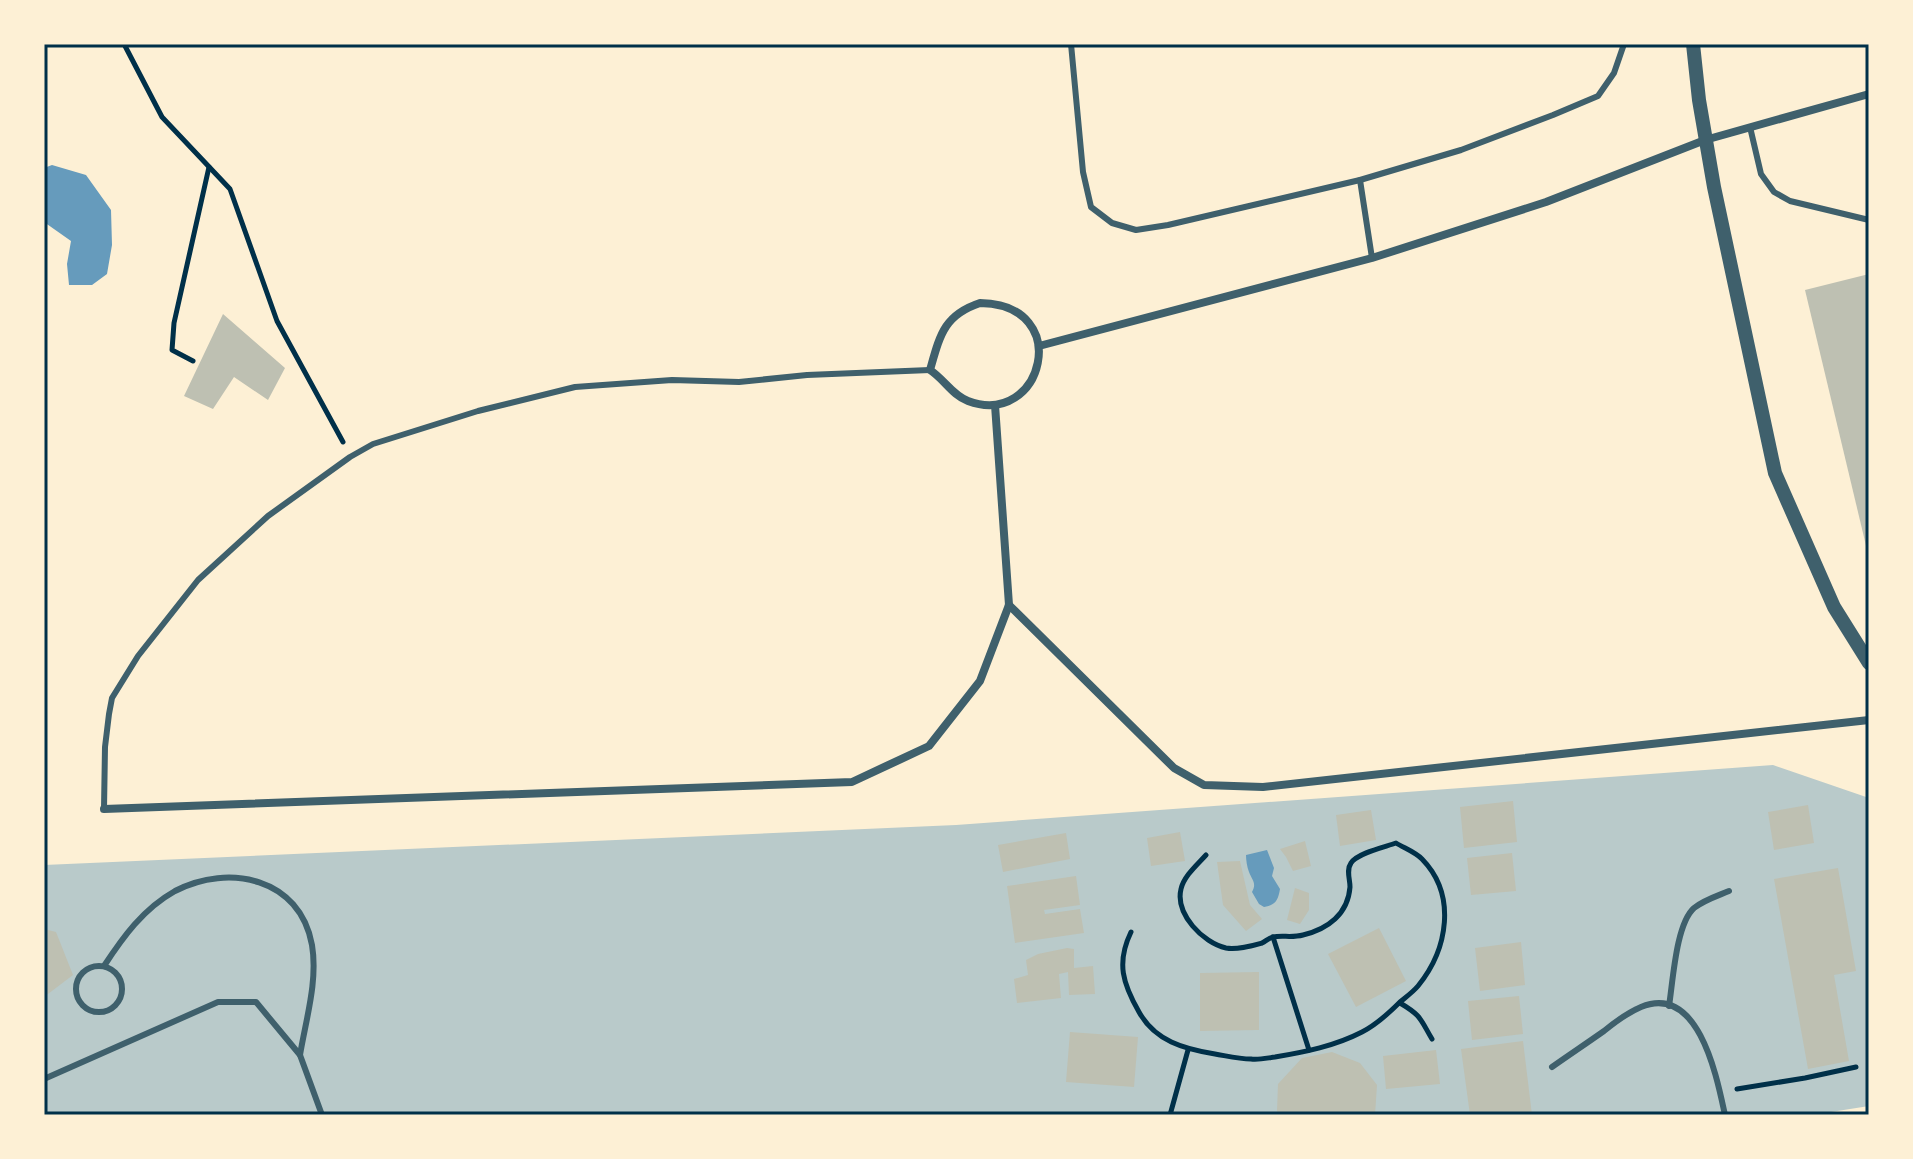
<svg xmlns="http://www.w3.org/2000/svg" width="1913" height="1159" font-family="'Nunito Sans',sans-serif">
<rect width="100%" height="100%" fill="#fdf0d5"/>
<polygon fill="#b9caca" points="1773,765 1869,798 1869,1106 1812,1115 44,1115 44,865 956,825"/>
<g fill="#669bbc">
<polygon points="52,165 86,175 111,210 112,245 107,274 92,285 69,285 67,264 71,241 44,222 44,168"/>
<path d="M1267 850 1274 868 1272 876 1280 889C1278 900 1276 905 1264 907L1259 904 1252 892C1257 883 1252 880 1249 872 1247 867 1246 860 1246 855Z"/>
</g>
<g fill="#bec0b2">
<polygon points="1869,274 1869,553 1868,554 1805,290"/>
<polygon points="223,314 285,368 268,400 234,377 213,409 184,396"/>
<polygon points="1513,801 1517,842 1464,848 1460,807"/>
<polygon points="1808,805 1814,843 1774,850 1768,812"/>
<polygon points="1371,810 1376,840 1340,846 1336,815"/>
<polygon points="1180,832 1185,861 1151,866 1147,838"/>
<polygon points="1066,833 1070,859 1003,872 998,845"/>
<polygon points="1305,841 1311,866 1293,871 1286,857 1280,849"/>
<polygon points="1512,853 1516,891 1471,895 1467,858"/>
<polygon points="1240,861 1250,905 1262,919 1246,931 1223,905 1217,862"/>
<polygon points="1838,868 1856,971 1834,975 1849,1061 1808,1069 1774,879"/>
<polygon points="1076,876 1080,905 1044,910 1045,914 1080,909 1084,933 1015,943 1007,886"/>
<polygon points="1295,888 1309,893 1309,910 1300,924 1287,920"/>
<polygon points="1379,928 1406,981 1356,1007 1328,954"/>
<polygon points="44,929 56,932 73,975 44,997"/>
<polygon points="1521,942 1525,985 1480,991 1475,948"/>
<polygon points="1067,948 1074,949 1074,968 1093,966 1095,994 1069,995 1068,972 1059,974 1061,998 1017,1003 1014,979 1028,975 1026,960 1038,954"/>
<polygon points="1259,972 1259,1030 1200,1031 1200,973"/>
<polygon points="1519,996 1523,1034 1472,1040 1468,1001"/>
<polygon points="1070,1032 1138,1037 1134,1087 1066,1082"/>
<polygon points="1523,1041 1532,1115 1470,1115 1461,1049"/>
<polygon points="1436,1050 1440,1084 1386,1089 1383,1056"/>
<polygon points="1332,1052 1360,1063 1377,1085 1375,1115 1280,1115 1277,1111 1278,1084 1302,1058"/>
</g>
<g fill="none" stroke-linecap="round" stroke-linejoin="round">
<g stroke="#003049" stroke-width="5">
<polyline points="124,44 162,117 230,189 277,321 343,442"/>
<polyline points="193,361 172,350 174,323 209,167"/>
<path d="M1131 932C1116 963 1123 984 1139 1012 1155 1041 1184 1049 1215 1054 1227 1056 1239 1059 1251 1059 1259 1060 1267 1058 1275 1057 1305 1052 1335 1046 1362 1032 1376 1025 1389 1013 1400 1002 1406 997 1413 992 1418 986 1448 949 1457 895 1422 859 1415 852 1404 848 1396 843 1385 847 1357 853 1351 863 1346 870 1350 879 1350 887 1348 914 1328 929 1303 935 1292 938 1282 935 1273 937 1269 938 1266 941 1262 943 1251 946 1237 950 1226 948 1203 943 1175 914 1181 889 1184 876 1197 865 1206 855"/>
<polyline points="1273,937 1309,1050"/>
<path d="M1400 1003C1422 1016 1420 1019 1432 1039"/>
<polyline points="1737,1089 1805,1078 1856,1067"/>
<polyline points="1170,1115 1188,1050"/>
</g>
<g stroke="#3f606c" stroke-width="6">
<polyline points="1071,44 1083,172 1091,207 1112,223 1136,230 1168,225 1360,180 1461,150 1553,115 1598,96 1614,73 1624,44"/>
<polyline points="1750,127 1761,174 1774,192 1790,201 1869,220"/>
<polyline points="1360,180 1372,258"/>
<polyline points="104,809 105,747 109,714 112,698 138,656 198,580 268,516 350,457 373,444 478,411 575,387 672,380 739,382 807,375 930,370"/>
<circle cx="99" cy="989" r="23"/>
<path d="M104 966C123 937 143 909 175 891 229 863 300 878 312 945 318 981 306 1019 300 1055"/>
<path d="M1669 1006C1673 981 1676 924 1694 908 1704 900 1717 896 1729 891"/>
<path d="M1552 1067C1569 1055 1587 1043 1604 1031 1615 1022 1627 1013 1641 1007 1699 983 1717 1078 1725 1115"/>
<polyline points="44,1079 218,1002 256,1002 300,1055 322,1115"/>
</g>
<g stroke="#3f606c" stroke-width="8">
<path d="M980 303C1075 304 1043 429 968 401 952 395 944 379 930 370 940 335 944 315 980 303Z"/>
<polyline points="1039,346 1372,258 1546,202 1705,140 1869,94"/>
<polyline points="1009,605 1174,768 1204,785 1263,787 1869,720"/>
<polyline points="104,809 852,782 929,746 980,681 1009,605 995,405"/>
</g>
<polyline stroke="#3f606c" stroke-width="14" points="1693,44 1699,100 1714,187 1775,473 1834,607 1869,663"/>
</g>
<rect width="1913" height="1159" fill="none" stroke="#fdf0d5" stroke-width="92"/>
<rect x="46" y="46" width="1821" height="1067" fill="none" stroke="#003049" stroke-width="3"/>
</svg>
